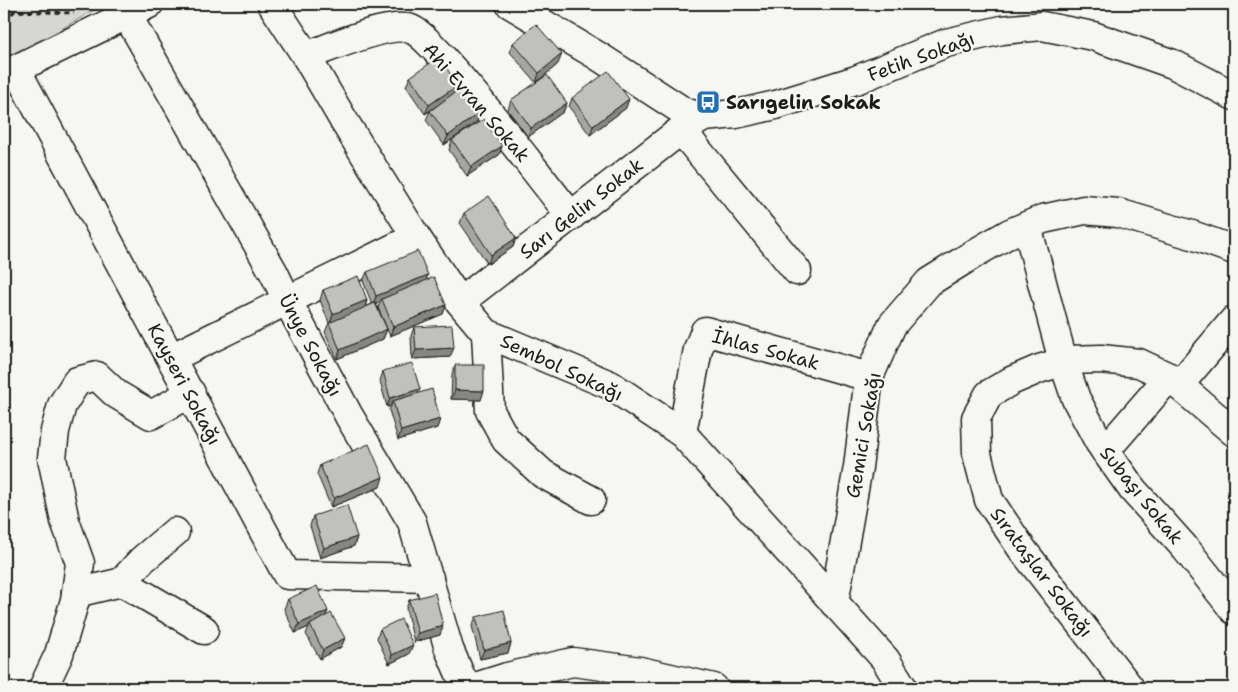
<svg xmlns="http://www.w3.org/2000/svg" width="1238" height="692" font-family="'Shantell Sans',sans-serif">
<rect width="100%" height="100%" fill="#f6f6f2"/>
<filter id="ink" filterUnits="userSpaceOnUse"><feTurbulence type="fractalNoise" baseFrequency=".02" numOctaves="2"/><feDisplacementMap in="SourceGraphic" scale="10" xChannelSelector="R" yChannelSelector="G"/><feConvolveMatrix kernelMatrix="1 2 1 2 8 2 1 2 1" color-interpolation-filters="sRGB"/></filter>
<g filter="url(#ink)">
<polygon fill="#d6d6d2" stroke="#797977" points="4,4 105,4 4,62"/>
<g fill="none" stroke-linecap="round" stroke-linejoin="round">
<g stroke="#1c1c1c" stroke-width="31">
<g id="minor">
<polyline points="272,4 306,56 344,121 416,237 460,302 486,333 610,385 682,433 885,659 903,688"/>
<polyline points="510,4 598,56 686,113 704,117 736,114 776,105 856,80 946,43 1002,30 1042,26 1093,36 1173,64 1234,96"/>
<polyline points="127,15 274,273 287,300 349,416 412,522 449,649 466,688"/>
<path d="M306 56C329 48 390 21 411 29 421 33 440 54 447 63 491 111 530 165 571 216"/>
<polyline points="16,69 287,575 429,578"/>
<polyline points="4,76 16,69 149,4"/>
<polyline points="681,130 797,271"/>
<polyline points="1027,226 1063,361 1076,399 1099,442 1133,490 1186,549 1234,610"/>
<polyline points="460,302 681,130 704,117"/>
<polyline points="486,333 490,411 506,440 543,474 591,500"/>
<polyline points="171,358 416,237"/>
<polyline points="1179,385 1234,320"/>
<polyline points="682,433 698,349 705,331 869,377"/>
<polyline points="1105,451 1169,377"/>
<polyline points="122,582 142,560 175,532"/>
<polyline points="76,593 122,582 204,630"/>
<polyline points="834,603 858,467 869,377 892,325 929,282 977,252 1010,233 1043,219 1084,210 1118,213 1192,235 1234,250"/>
<polyline points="43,688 59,654 75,600 80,563 65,521 52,458 55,431 62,405 77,381 97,376 116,394 151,415 191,393"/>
<polyline points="472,688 507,677 573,662 640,671 714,688"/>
<polyline points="1130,688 1022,549 989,500 977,454 976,418 989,394 1011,381 1039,369 1068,360 1101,359 1139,363 1169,377 1234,432"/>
</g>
</g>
<polyline stroke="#1c1c1c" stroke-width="3" stroke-dasharray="5 4" stroke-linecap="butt" points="4,19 15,11 74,13"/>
<use href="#minor" stroke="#f6f6f2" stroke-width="28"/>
</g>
<g fill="#a5a5a3" stroke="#1c1c1c">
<polygon points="513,43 558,64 537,82 567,103 563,112 528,137 508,110 511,100 536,83 510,52"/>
<polygon points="410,77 458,85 455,93 477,122 444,145 426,120 430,111 425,114 406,86"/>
<polygon points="572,98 626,108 590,135 569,107"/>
<polygon points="452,140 502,146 499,155 467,176 449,150"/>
<polygon points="464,213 516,238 513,247 488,264 460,223"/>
<polygon points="367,272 426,280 446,305 443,314 390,336 378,308 380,302 376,304 387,329 383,339 337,359 325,332 329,323 320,300 323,290 367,300 365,307 372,304 363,281"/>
<polygon points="414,327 450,357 412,359 411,336"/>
<polygon points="455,365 481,400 451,399 452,374"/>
<polygon points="383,371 420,389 418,393 440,419 437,428 398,440 389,410 391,406 387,407 380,381"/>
<polygon points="320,465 380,487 331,507 317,474"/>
<polygon points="313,516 357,537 354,546 320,558 310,526"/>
<polygon points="288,599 326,616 345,638 341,647 320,659 306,634 309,627 295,633 284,609"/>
<polygon points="409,600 440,635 414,642 406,609"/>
<polygon points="476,617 511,643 508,653 480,659 472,626"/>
<polygon points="380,629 409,654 389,664 377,638"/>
</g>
<g fill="#868684" stroke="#1c1c1c">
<polygon points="562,54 558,64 536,83 539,73"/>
<polygon points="458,85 454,94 425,114 429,105"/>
<polygon points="629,99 626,108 590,135 593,126"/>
<polygon points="567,103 563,112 528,137 531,128"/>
<polygon points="480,112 477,122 444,145 448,136"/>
<polygon points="502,146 499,155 467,176 471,167"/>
<polygon points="516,238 513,247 488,264 491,255"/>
<polygon points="428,275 424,285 382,299 380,302 373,305 376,296"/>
<polygon points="367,300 364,310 330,324 333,314"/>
<polygon points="446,305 443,314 390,336 393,327"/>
<polygon points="387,329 383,339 337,359 340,350"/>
<polygon points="454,348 450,357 412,359 416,350"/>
<polygon points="420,389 416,398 393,401 391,406 387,407 390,398"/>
<polygon points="455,390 484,391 481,400 451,399"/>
<polygon points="440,419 437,428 398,440 401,431"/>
<polygon points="383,477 380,487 331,507 334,498"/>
<polygon points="357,537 354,546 320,558 324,548"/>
<polygon points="328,611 324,620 310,625 309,627 295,633 299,624"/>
<polygon points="443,626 440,635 414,642 418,633"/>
<polygon points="345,638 341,647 320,659 323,650"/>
<polygon points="511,643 508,653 480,659 484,650"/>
<polygon points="413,645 409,654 389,664 392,655"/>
</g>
<g fill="#c0c0bd" stroke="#1c1c1c">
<polygon points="536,24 562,54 539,73 513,43"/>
<polygon points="439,57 458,85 429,105 410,77"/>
<polygon points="608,71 629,99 593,126 572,98"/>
<polygon points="547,75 567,103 531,128 511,100"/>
<polygon points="462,87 480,112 448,136 430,111"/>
<polygon points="484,119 502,146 471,167 452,140"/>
<polygon points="489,196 516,238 491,255 464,213"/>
<polygon points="418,251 428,275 376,296 367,272"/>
<polygon points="358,276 367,300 333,314 323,290"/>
<polygon points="434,277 446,305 393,327 382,299"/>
<polygon points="375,303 387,329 340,350 329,323"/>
<polygon points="452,325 454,348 416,350 414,327"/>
<polygon points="412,363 420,389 390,398 383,371"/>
<polygon points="455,365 484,365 484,391 455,390"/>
<polygon points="432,389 440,419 401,431 393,401"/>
<polygon points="369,444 383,477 334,498 320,465"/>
<polygon points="347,505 357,537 324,548 313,516"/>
<polygon points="317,586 328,611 299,624 288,599"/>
<polygon points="435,593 443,626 418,633 409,600"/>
<polygon points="504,610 511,643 484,650 476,617"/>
<polygon points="331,613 345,638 323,650 310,625"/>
<polygon points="401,619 413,645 392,655 380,629"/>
</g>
</g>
<defs>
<g id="bus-square" transform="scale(1.25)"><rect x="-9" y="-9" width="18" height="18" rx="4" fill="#1f6fb2" stroke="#f6f6f2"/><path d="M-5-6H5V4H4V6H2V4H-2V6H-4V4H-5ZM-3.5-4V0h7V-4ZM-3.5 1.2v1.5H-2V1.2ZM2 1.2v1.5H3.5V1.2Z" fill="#fff"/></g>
</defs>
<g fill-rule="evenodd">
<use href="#bus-square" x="708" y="102"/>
</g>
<g text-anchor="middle" stroke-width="4.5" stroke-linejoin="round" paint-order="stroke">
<g font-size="19" fill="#1c1c1c" stroke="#f6f6f2">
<text transform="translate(921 56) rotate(-20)" y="7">Fetih Sokağı</text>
<text transform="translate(477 102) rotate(49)" y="7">Ahi Evran Sokak</text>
<text transform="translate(581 208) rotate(-38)" y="7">Sarı Gelin Sokak</text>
<text transform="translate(311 345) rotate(62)" y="7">Ünye Sokağı</text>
<text transform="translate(766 349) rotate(15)" y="7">İhlas Sokak</text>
<text transform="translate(562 367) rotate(25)" y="7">Sembol Sokağı</text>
<text transform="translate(185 384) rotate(62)" y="7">Kayseri Sokağı</text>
<text transform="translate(863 435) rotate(-80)" y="7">Gemici Sokağı</text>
<text transform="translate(1142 495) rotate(51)" y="7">Subaşı Sokak</text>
<text transform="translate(1042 572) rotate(53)" y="7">Sırataşlar Sokağı</text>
</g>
<g font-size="19" font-weight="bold" fill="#1c1c1c" stroke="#f6f6f2" text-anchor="start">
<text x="726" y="109">Sarıgelin Sokak</text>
</g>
</g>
<rect width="1238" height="692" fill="none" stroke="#f6f6f2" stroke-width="20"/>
<rect x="10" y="10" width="1218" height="672" fill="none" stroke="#1c1c1c" stroke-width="2" filter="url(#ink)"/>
</svg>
